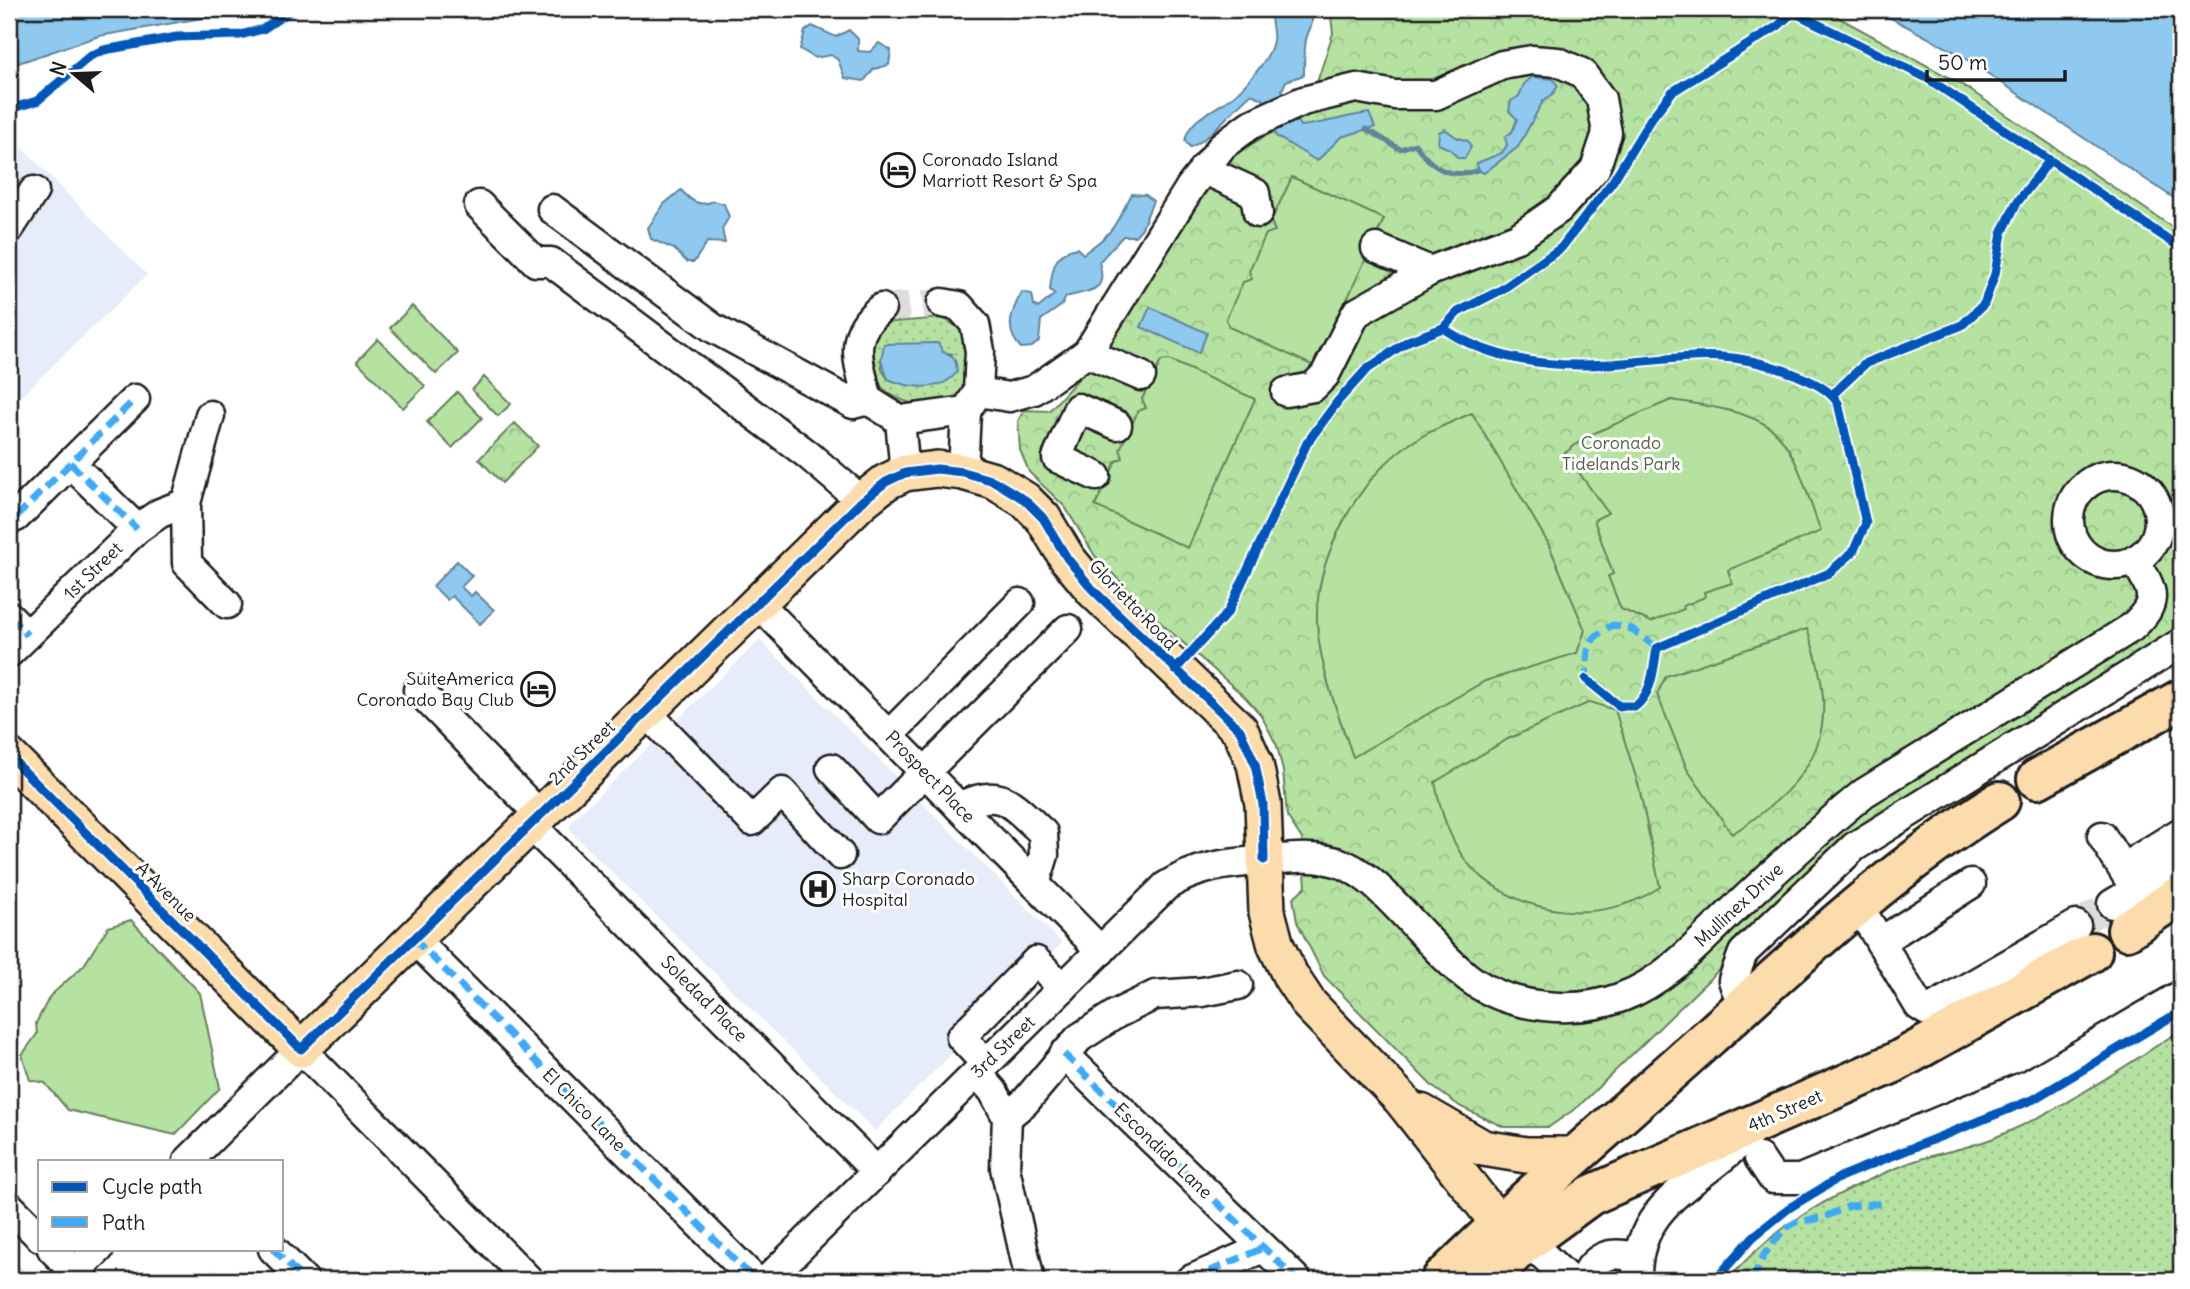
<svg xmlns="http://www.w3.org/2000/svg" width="2190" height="1289" font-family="Delius,sans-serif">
<defs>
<pattern id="grass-dots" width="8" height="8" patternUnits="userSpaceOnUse" patternTransform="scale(1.75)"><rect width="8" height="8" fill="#b5e2a1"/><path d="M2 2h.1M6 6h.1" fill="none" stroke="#9bc18a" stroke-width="1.8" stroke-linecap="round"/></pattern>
<pattern id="park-crowns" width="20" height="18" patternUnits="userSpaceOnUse" patternTransform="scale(1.75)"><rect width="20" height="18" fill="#b5e2a1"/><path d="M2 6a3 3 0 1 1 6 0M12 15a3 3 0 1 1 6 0" fill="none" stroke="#9bc18a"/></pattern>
</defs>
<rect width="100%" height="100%" fill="#fff"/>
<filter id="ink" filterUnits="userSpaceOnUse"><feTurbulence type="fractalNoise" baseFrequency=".0143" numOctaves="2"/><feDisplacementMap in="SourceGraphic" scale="14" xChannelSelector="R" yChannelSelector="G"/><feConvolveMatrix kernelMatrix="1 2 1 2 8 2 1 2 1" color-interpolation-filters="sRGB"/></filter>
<g filter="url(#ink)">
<g fill="#e6ecfa">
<polygon points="9,134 147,275 9,408"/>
<polygon points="760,640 1062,943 875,1131 573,834 570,828 573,820"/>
<polygon points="9,1255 31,1277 27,1280 9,1280"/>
</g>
<g fill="url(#grass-dots)" stroke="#687f5e" stroke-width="2" fill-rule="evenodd">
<path d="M943 318 965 332C966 345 971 368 967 381 948 434 830 393 882 323ZM943 352 952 354C926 397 934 387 888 379L882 370 881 360Z"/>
<path d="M2181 1030V1280H1728C1775 1223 1841 1190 1909 1163 1938 1152 1969 1149 1996 1137 2062 1110 2122 1068 2181 1030Z"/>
</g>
<g fill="url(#park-crowns)" stroke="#687f5e" stroke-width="2">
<polygon points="1330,9 1823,9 1961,84 2181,233 2181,631 1870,823 1579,1106 1549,1127 1504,1127 1461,1107 1433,1087 1324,976 1297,922 1293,898 1306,886 1302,839 1287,816 1283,771 1277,746 1261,715 1245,697 1163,625 1095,556 1065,507 1029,472 1020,450 1018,421 1024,410 1049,411 1089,367 1188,208 1227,158 1307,113 1333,33"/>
<polygon points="515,423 538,446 502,483 479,459"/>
</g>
<g fill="#b5e2a1" stroke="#687f5e" stroke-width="2">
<polygon points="1292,177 1384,219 1316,367 1229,327 1226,319 1243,282 1252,279 1249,271 1266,234 1275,231 1271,221"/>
<polygon points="412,306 458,353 436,374 390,328"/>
<polygon points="378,339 425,386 403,408 357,361"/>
<polygon points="1169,360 1255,399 1188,548 1095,506 1116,461 1123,458 1120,449 1138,411 1146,408 1142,399 1161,361"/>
<polygon points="484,377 511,404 498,416 472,390"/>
<polygon points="457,392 482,418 452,448 427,422"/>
<path d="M1671 400C1701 405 1759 411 1779 436 1801 462 1808 500 1821 531L1728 570 1732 583 1704 592 1705 597 1683 606 1684 609 1651 622 1621 609 1608 576 1613 574 1594 520 1608 513 1565 453 1587 436Z"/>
<path d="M1472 413 1548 543 1585 630 1577 653 1485 681 1353 757C1339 716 1323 677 1318 634 1310 570 1351 489 1401 450 1422 434 1447 424 1472 413Z"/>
<path d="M1807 629C1843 731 1820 776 1732 834L1687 769 1657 694 1666 676Z"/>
<path d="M1590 702 1615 710 1639 787 1660 887C1603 926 1522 917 1473 869 1452 848 1440 811 1435 782L1508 739Z"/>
<polygon points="131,920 200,993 220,1088 175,1135 68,1110 45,1083 30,1080 22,1055 37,1034 36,1023 50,996 84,965 108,927"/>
</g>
<g fill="#8fc9ef" stroke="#61849b" stroke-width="2">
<polygon points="9,9 254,9 99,36 9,66"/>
<path d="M1273 9H1308C1317 24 1309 26 1306 40 1304 51 1304 64 1304 75L1286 81 1282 90 1300 126C1324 124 1345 116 1369 113L1375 127 1341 137 1317 161 1276 136 1263 99 1251 94C1234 108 1207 142 1190 147L1185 141C1189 115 1222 109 1239 91 1251 79 1270 58 1273 41 1275 30 1268 19 1273 9Z"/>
<polygon points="1874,9 2181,9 2181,203 1957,53"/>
<polygon points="812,26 836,37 849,30 858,39 858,51 870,52 879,43 891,50 889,65 874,69 864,81 845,78 838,60 831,55 815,58 800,49 805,31"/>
<polygon points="1532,77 1553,79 1558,86 1552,95 1543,101 1518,147 1484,173 1478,170 1477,163 1502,153 1507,145 1505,137 1512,132 1517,119 1509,111 1511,101 1519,96 1524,84"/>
<polygon points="1445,129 1456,137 1468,141 1471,147 1465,158 1458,158 1450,149 1438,144 1439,132"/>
<path d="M681 190C692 202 699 207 714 201L724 204 729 217 722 229 725 243 707 242 694 262H687L674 249 651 239 648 228 664 204Z"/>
<path d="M1132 194 1146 195 1153 201 1142 228 1135 236H1123L1099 262C1109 294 1087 290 1066 297L1062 305 1041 320 1039 341 1032 347 1021 348C1004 331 1011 311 1022 292L1032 294 1034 305 1038 308 1055 294 1050 290C1052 269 1054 252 1077 248L1083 254C1116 231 1113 227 1132 194Z"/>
<polygon points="1150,307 1207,333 1199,353 1141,327"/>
<path d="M938 343 943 352C955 355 956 360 957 372 941 393 909 388 888 379L881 360 884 344Z"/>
<polygon points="457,561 472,576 461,587 471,596 475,592 494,610 480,624 452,596 447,600 433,586"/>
</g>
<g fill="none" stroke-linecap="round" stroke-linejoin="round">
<path stroke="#61849b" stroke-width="5" d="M1366 129 1400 149 1415 144C1432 168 1448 180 1478 170"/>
<g stroke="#ddd" stroke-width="28" stroke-dasharray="28 14" stroke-linecap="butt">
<polyline points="881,308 942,303"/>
<polyline points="2076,925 2112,904"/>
</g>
<g stroke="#1c1c1c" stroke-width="33">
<g id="minor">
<polyline points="1203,169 1255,193 1258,213"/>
<polyline points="479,205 536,262 551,262 807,454 862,501"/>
<polyline points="552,209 713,328 853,404 868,400"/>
<polyline points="9,229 34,191"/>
<polyline points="1376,248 1430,271"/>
<path d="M881 308C846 336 859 362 868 400L900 420 966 411 978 392 980 351 975 324 959 306 942 303"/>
<polyline points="1087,353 1141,376"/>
<polyline points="978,392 1009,397 1034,390 1087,353 1191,186 1223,145 1250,125 1303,101 1356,88 1395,95 1436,95 1502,65 1532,60 1558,62 1582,73 1601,99 1607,133 1595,169 1559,209 1517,238 1430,271 1356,313 1325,375 1313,387 1286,392"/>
<polyline points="210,415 186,503 187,563 227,604"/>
<polyline points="900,420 905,473"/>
<polyline points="70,463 137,529"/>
<polyline points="963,472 966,411"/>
<circle cx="2114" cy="520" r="45"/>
<polyline points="1096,476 1057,458 1078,408 1117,425"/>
<polyline points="16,517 135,399"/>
<polyline points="758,603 1101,951"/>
<polyline points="9,616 27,635"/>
<polyline points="9,653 137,529 160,513 186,503"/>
<polyline points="418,690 540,815"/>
<polyline points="646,712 752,821 782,792 840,855"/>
<polyline points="889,735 1020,603"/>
<polyline points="831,768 878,819 1068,629"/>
<path d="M959 807C1002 785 1012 805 1043 833L1044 855 1035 884"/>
<polyline points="531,825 877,1172"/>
<polyline points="2102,836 2132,884"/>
<polyline points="2123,868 2181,832"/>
<polyline points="2112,904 2181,863"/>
<polyline points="1858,905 1919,1006 1927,1011 2076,925"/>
<polyline points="414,939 755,1280"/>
<polyline points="1880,942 1971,884"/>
<polyline points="1749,1001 1736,989 1733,980 1743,953 1854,847 2181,643"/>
<polyline points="1064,1054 1297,1280"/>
<polyline points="986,1064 961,1037 1036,961 1063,988"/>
<polyline points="977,1073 993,1091 1007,1117 1005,1168 1030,1280"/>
<polyline points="1007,1117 1025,1102 1079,1038 1116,1014 1155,995 1202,992 1238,985"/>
<polyline points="1759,1158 1773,1179 1800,1179 2030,1084 2181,995"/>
<polyline points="188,1161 301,1049 529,1280"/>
<polyline points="9,1206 40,1237"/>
<polyline points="1524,1244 1543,1255 1569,1280"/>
<polyline points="52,1249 83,1280"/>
<polyline points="273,1249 304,1280"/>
<polyline points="67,1280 99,1249"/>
<path d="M767 1280 1166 886C1196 867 1226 863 1261 861 1289 858 1318 854 1345 865 1369 876 1388 897 1406 916 1426 937 1446 961 1470 979 1511 1009 1575 1015 1622 997 1665 981 1698 944 1730 913 1774 872 1817 831 1864 793L2131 628C2160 602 2154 591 2135 561"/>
<polyline points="1190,1280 1263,1248"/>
<path d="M1583 1280C1595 1255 1611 1250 1637 1258"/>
<path d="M1637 1280C1635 1200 1705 1181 1751 1132"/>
</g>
</g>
<g stroke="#1c1c1c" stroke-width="40">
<g id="major">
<polyline points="9,756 301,1049 862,501 886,482 905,473 937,469 963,472 994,481 1025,500 1043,518 1067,558 1094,591 1240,730 1255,764 1263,804 1267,912 1276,946 1291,977 1309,1004 1401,1099 1499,1224"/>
<polyline points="1421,1112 1483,1148 1526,1155 1576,1155"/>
</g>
</g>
<g stroke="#1c1c1c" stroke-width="44">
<g id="highway">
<polyline points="2037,779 2181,699"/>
<polyline points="2127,930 2181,894"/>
<path d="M1441 1280C1527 1196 1619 1118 1708 1038 1801 954 1893 867 2000 801"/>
<polyline points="1487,1280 1524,1244 1591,1195 1894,1063 2092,952"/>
</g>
</g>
<use href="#minor" stroke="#fff" stroke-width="28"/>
<use href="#major" stroke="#fcdcac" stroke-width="35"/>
<use href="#highway" stroke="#fcdcac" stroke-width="38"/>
<g stroke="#3fa9f5" stroke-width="7" stroke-dasharray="14 7" stroke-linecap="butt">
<polyline points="70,463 137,529"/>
<polyline points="16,517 135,399"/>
<polyline points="9,616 27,635"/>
<path d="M1589 682 1586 679C1588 649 1584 640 1613 625L1632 629 1657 648"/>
<polyline points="414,939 755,1280"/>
<polyline points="1064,1054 1297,1280"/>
<polyline points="273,1249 304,1280"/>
<polyline points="1190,1280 1263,1248"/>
<polyline points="1752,1280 1764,1255 1785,1228 1796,1222 1822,1218 1850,1206 1886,1203"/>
</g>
<g stroke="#fff" stroke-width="13">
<g id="cycleway">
<polyline points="1787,9 1927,78 2181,248"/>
<polyline points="9,109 37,101 90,56 104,50 177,37 240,35 263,29 293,9"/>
<path d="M1443 328C1481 355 1533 365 1579 365 1664 366 1708 340 1794 374 1810 381 1828 388 1838 403L1866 523 1853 552 1829 573 1657 648C1653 670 1653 691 1636 706H1619L1586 679"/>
<polyline points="1832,395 1866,363 1962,325 1984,304 1995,274 2002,233 2016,204 2049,161"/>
<polyline points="1175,670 1228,612 1307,443 1338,401 1366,370 1408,341 1443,328 1458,312 1501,290 1561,248 1613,181 1650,120 1672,92 1778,26 1794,11"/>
<polyline points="9,756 301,1049 862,501 886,482 905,473 937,469 963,472 994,481 1025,500 1043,518 1067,558 1094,591 1240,730 1255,764 1263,804 1264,860"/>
<polyline points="1715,1280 1753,1237 1789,1208 1842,1176 2034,1099 2181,1011"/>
</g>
</g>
<use href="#cycleway" stroke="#0057b8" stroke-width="9"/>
</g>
</g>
<defs>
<g id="hotel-ring" transform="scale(1.75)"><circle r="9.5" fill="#fff" stroke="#1c1c1c" stroke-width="1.5"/><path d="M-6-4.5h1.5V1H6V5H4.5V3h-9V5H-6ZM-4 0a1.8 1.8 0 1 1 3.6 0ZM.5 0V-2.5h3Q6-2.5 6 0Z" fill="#1c1c1c"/></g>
<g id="hospital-ring" transform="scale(1.75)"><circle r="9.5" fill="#fff" stroke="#1c1c1c" stroke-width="1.5"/><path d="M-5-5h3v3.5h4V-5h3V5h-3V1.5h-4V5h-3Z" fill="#1c1c1c"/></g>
</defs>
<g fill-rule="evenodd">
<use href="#hotel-ring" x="898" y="170"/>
<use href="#hotel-ring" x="538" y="689"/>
<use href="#hospital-ring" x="818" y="889"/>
</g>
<g text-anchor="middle" stroke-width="6" stroke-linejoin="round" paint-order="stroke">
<g font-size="18" fill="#1c1c1c" stroke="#fff" text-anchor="start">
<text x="922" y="166">Coronado Island<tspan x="922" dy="21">Marriott Resort &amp; Spa</tspan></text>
<text x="514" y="685" text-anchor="end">SuiteAmerica<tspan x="514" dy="21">Coronado Bay Club</tspan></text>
<text x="842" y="885">Sharp Coronado<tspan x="842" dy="21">Hospital</tspan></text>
</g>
<g font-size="18" fill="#52614b" stroke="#fff">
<text x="1621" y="449">Coronado<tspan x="1621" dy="21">Tidelands Park</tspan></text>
</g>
<g font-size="18" fill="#1c1c1c" stroke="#fff">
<text transform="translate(93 571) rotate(-44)" y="6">1st Street</text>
<text transform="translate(1133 605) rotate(46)" y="6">Glorietta Road</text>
<text transform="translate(582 753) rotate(-44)" y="6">2nd Street</text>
<text transform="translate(930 777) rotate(46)" y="6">Prospect Place</text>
<text transform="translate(166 892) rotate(45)" y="6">A Avenue</text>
<text transform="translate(1739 905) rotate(-43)" y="6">Mullinex Drive</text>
<text transform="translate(704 999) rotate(45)" y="6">Soledad Place</text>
<text transform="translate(1003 1047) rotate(-44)" y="6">3rd Street</text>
<text transform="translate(584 1110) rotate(45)" y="6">El Chico Lane</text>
<text transform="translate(1785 1111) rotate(-24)" y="6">4th Street</text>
<text transform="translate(1163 1151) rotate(44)" y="6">Escondido Lane</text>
</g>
</g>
<rect width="2190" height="1289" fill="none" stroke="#fff" stroke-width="35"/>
<rect x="18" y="18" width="2155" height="1254" fill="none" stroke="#1c1c1c" stroke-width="2.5" filter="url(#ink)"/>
<rect x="38" y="1160" width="245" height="91" fill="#ffffff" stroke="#a4a4a4" stroke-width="2"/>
<rect x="52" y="1182" width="35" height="10" fill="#0057b8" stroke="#a4a4a4" stroke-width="2"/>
<text x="102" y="1194" font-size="21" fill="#1c1c1c">Cycle path</text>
<rect x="52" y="1217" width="35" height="10" fill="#3fa9f5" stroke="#a4a4a4" stroke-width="2"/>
<text x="102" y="1230" font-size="21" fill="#1c1c1c">Path</text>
<g transform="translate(74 74) rotate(289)" stroke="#ffffff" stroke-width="5" paint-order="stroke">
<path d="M0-5L12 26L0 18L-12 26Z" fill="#1c1c1c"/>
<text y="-10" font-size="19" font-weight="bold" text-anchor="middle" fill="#1c1c1c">N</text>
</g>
<path d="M1927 70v10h138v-10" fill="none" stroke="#1c1c1c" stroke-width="3.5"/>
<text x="1938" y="70" font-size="21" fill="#1c1c1c" stroke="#ffffff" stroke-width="5" paint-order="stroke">50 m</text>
</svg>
